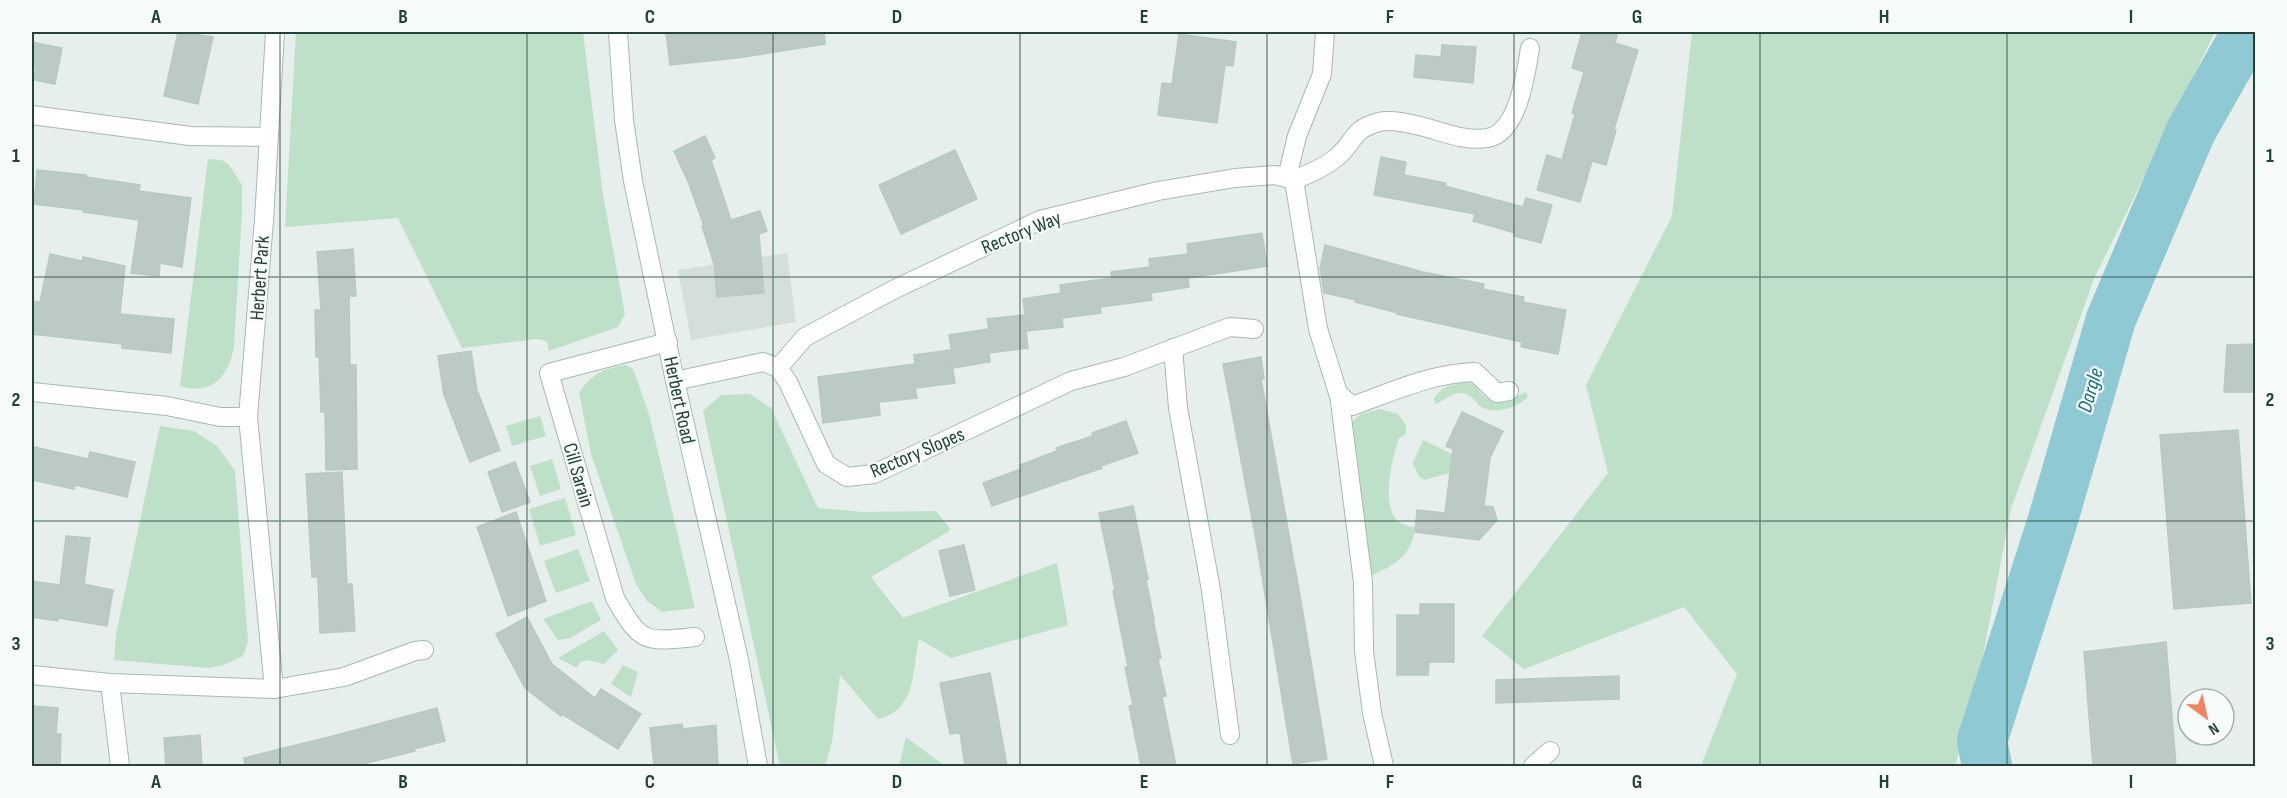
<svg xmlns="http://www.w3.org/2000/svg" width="2287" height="798" font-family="'Sofia Sans Condensed',sans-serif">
<rect width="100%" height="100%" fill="#e6efeb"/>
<polygon fill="#d4dfda" points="787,253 796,322 691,340 678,270"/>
<g fill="#bfe0c8">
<polygon points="296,32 583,32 603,195 625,314 618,327 549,351 547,341 537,339 462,348 398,218 285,227"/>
<polygon points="1692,32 2215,32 2094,279 2011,509 1975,697 1955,766 1701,766 1737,674 1684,607 1524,669 1482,636 1608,473 1586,385 1672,216"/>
<path d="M208 159 222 160 229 165 242 185V212L234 346C229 376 212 396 180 386Z"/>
<path d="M626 365 633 369 649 414 695 608 662 612 647 601 636 584 591 454 579 392C593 373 605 368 626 365Z"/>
<path d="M1466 382C1475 384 1476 387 1481 393 1494 408 1511 398 1526 392L1528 397C1517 408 1494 416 1480 406 1473 400 1472 394 1461 393 1450 393 1444 401 1435 404L1434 398C1442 386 1453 384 1466 382Z"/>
<path d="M750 394 771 408 818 508 864 512 936 511 951 530 871 577 903 618 1057 563 1068 625 951 658 919 639C912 671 917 710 878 719L840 675 832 742 825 766H780L703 411 721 395Z"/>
<path d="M1380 409 1398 414 1406 425V434L1399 438C1391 463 1374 526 1415 527 1412 556 1396 564 1372 575L1358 489 1356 452 1351 430 1352 422 1361 414Z"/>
<polygon points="540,416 546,436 512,446 506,426"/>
<polygon points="160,426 194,431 217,446 235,471 248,642 243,656 223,665 209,668 114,660 116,634"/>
<polygon points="1423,440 1476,465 1425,480 1419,477 1413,463"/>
<polygon points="552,459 561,489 540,496 530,466"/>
<polygon points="565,498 576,535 540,546 529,509"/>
<polygon points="578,549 590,581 556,593 544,561"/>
<polygon points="592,601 601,620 570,638 558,640 543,619"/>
<polygon points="604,631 618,650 604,664 587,660 580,662 577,668 558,658"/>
<polygon points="623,665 638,672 631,697 611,684"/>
<polygon points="906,737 945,766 899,766"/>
</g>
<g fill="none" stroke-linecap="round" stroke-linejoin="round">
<polyline stroke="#8ec9d4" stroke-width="50" points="1987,766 1982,741 2052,523 2111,319 2191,131 2247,32"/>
</g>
<g fill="#bbcac4" stroke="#b8c9c2" stroke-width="1.5">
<polygon points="178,32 213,37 198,104 164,96"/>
<polygon points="666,32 824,32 825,44 737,58 670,65"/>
<polygon points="1582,32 1618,32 1615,43 1638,50 1614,129 1616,130 1606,165 1592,161 1580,202 1537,190 1547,155 1562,160 1575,114 1572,113 1584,72 1572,68"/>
<polygon points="1179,34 1236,42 1233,66 1225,65 1217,123 1158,115 1162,83 1172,84"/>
<polygon points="32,42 62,48 55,84 34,80 36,67 32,66"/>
<polygon points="1442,45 1476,47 1473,83 1414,77 1416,55 1441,57"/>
<polygon points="705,136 715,158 711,160 731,220 760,211 767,231 759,234 764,293 717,297 714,264 702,226 704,226 689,184 674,151"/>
<polygon points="955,150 977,199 901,234 879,185"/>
<polygon points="1381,157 1406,162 1404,175 1446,183 1445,186 1523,207 1526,198 1552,205 1541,243 1514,236 1515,233 1473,221 1475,214 1374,195"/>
<polygon points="37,170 86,175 86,177 140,185 139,191 191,198 182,267 160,263 159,276 131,273 139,220 83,212 84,210 34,204"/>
<polygon points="1262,233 1267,266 1188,278 1189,287 1151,293 1152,300 1100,307 1101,313 1062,318 1063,327 1027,331 1023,299 1061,293 1060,285 1112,278 1111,272 1150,267 1149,259 1188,254 1187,244"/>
<polygon points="1325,245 1423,272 1484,284 1483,289 1524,297 1523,302 1566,310 1558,354 1521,347 1522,342 1397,314 1398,313 1355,302 1356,300 1324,293 1320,268"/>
<polygon points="353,249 356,296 349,296 350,365 356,365 357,469 326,470 325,412 321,412 319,357 316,357 315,310 321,310 317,252"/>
<polygon points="50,254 82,261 83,257 125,266 120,314 174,319 171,353 122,348 122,344 32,334 32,301 40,302"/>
<polygon points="1024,315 1028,348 989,353 990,362 954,368 949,335 989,329 987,319"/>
<polygon points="2256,344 2256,392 2224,392 2227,345"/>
<polygon points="950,350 955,383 915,388 917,398 879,402 880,415 823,423 818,377 915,364 914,355"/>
<polygon points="471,351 477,390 500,450 470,462 444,395 438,356"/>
<polygon points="1261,357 1264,379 1261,379 1302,607 1327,759 1293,764 1256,540 1223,364"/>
<polygon points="1462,412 1503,431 1490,458 1484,506 1493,507 1497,520 1479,540 1415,532 1417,510 1445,513 1453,449 1446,446"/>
<polygon points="1126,421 1138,453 1101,466 1102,468 992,506 983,483 1021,469 1020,465 1057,451 1056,448 1093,436 1092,433"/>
<polygon points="2238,430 2251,603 2174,609 2160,435"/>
<polygon points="34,447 88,459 90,452 135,462 127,497 75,485 74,489 32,480 32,458"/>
<polygon points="515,462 530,502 502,512 488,472"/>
<polygon points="342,472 347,584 352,584 355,631 320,633 318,577 312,577 306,474"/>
<polygon points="1133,506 1148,579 1146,580 1154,619 1153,619 1161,658 1158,659 1166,696 1162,697 1176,766 1141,766 1129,706 1133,705 1125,667 1128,667 1113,591 1115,590 1099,513"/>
<polygon points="516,512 546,601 508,616 477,527"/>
<polygon points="66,536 90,538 84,584 113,590 107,626 58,618 58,621 32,617 32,581 60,585"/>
<polygon points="964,545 975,590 950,596 939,551"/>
<polygon points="1420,604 1454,604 1454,662 1429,662 1428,675 1397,675 1397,615 1420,615"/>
<polygon points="527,617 552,664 595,698 601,689 641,714 618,749 562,714 561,716 525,688 496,634"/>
<polygon points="2166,642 2176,766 2093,766 2084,652"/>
<polygon points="990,673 1007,766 965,766 960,733 950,734 940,683"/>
<polygon points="1619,676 1619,699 1496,703 1496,680"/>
<polygon points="32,706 58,708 56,734 61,734 60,766 32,766"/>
<polygon points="437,708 445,741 414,749 415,751 355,766 245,766 244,758 337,735"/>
<polygon points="682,724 683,729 716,725 718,766 654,766 650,728"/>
<polygon points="200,735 202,766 166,766 164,738"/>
</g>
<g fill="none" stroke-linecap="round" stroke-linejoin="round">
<g stroke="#a8b8b2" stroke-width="20">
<g id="street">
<polyline points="32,115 190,136 269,137"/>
<polyline points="1287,178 1297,136 1322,74 1325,32"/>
<path d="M668 342 549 373 615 598C641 644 645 642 695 637"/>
<polyline points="1173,348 1178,408 1211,590 1230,735"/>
<polyline points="778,368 805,337 893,290 1040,220 1158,191 1235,178 1275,175 1294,180"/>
<polyline points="675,381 763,362 778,368 788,382 826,464 847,477 874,474 1071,381 1124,367 1230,327 1254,329"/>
<path d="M1509 391 1497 393 1475 372C1432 373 1392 392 1352 406L1338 393 1318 329 1294 180C1309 174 1326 167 1338 156 1356 141 1350 130 1379 122 1390 119 1408 123 1420 126 1441 131 1465 142 1487 138 1518 134 1526 73 1530 48"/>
<polyline points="32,392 167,406 220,417 248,417"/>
<polyline points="1339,394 1363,582 1364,651 1372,713 1384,766"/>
<polyline points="32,675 110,683 274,689 344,677 415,651 424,650"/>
<polyline points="110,683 120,766"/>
<polyline points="274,689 248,417 264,220 275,32"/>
<polyline points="1533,766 1550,751"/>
</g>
</g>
<g stroke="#a4bbb3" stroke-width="20">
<polyline id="secondary" points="618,32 624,120 633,181 675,381 739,660 758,766"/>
</g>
<use href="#street" stroke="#fff" stroke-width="18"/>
<use href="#secondary" stroke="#fff" stroke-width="18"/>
</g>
<path fill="none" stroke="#24423a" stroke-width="1.5" stroke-opacity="0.55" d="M280 32V766M527 32V766M773 32V766M1020 32V766M1267 32V766M1514 32V766M1760 32V766M2007 32V766M32 277H2256M32 521H2256"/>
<g text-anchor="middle" stroke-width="4.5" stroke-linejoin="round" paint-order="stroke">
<g font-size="20" fill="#24423a" stroke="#f7fbf9">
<text transform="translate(1021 232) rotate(-22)" y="7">Rectory Way</text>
<text transform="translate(259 278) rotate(-86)" y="7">Herbert Park</text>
<text transform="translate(680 400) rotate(78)" y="7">Herbert Road</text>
<text transform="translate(917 452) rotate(-23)" y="7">Rectory Slopes</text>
<text transform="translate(579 475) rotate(74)" y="7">Cill Sarain</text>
</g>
<g font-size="21" font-style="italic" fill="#1c6f80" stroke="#f7fbf9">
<text transform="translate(2090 390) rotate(-74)" y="7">Dargle</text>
</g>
</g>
<rect width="2287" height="798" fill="none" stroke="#f7fbf9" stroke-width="66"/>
<g transform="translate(2206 717) rotate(147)"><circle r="28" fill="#f7fbf9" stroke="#a3b1ad" stroke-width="1.5"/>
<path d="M0-4.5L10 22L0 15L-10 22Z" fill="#f4845f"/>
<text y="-9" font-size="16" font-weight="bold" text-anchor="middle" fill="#24423a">N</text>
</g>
<rect x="33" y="33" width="2221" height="732" fill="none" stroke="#24423a" stroke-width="2"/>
<g font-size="20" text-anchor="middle" font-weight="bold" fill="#24423a">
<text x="156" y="23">A</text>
<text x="403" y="23">B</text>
<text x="650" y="23">C</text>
<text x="897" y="23">D</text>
<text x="1144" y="23">E</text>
<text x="1390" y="23">F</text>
<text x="1637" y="23">G</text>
<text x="1884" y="23">H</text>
<text x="2131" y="23">I</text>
<text x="16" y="162">1</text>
<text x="2270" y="162">1</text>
<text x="16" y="406">2</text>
<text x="2270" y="406">2</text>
<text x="16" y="650">3</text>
<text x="2270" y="650">3</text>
<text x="156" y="788">A</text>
<text x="403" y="788">B</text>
<text x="650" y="788">C</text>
<text x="897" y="788">D</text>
<text x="1144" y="788">E</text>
<text x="1390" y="788">F</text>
<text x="1637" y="788">G</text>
<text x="1884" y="788">H</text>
<text x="2131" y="788">I</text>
</g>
</svg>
